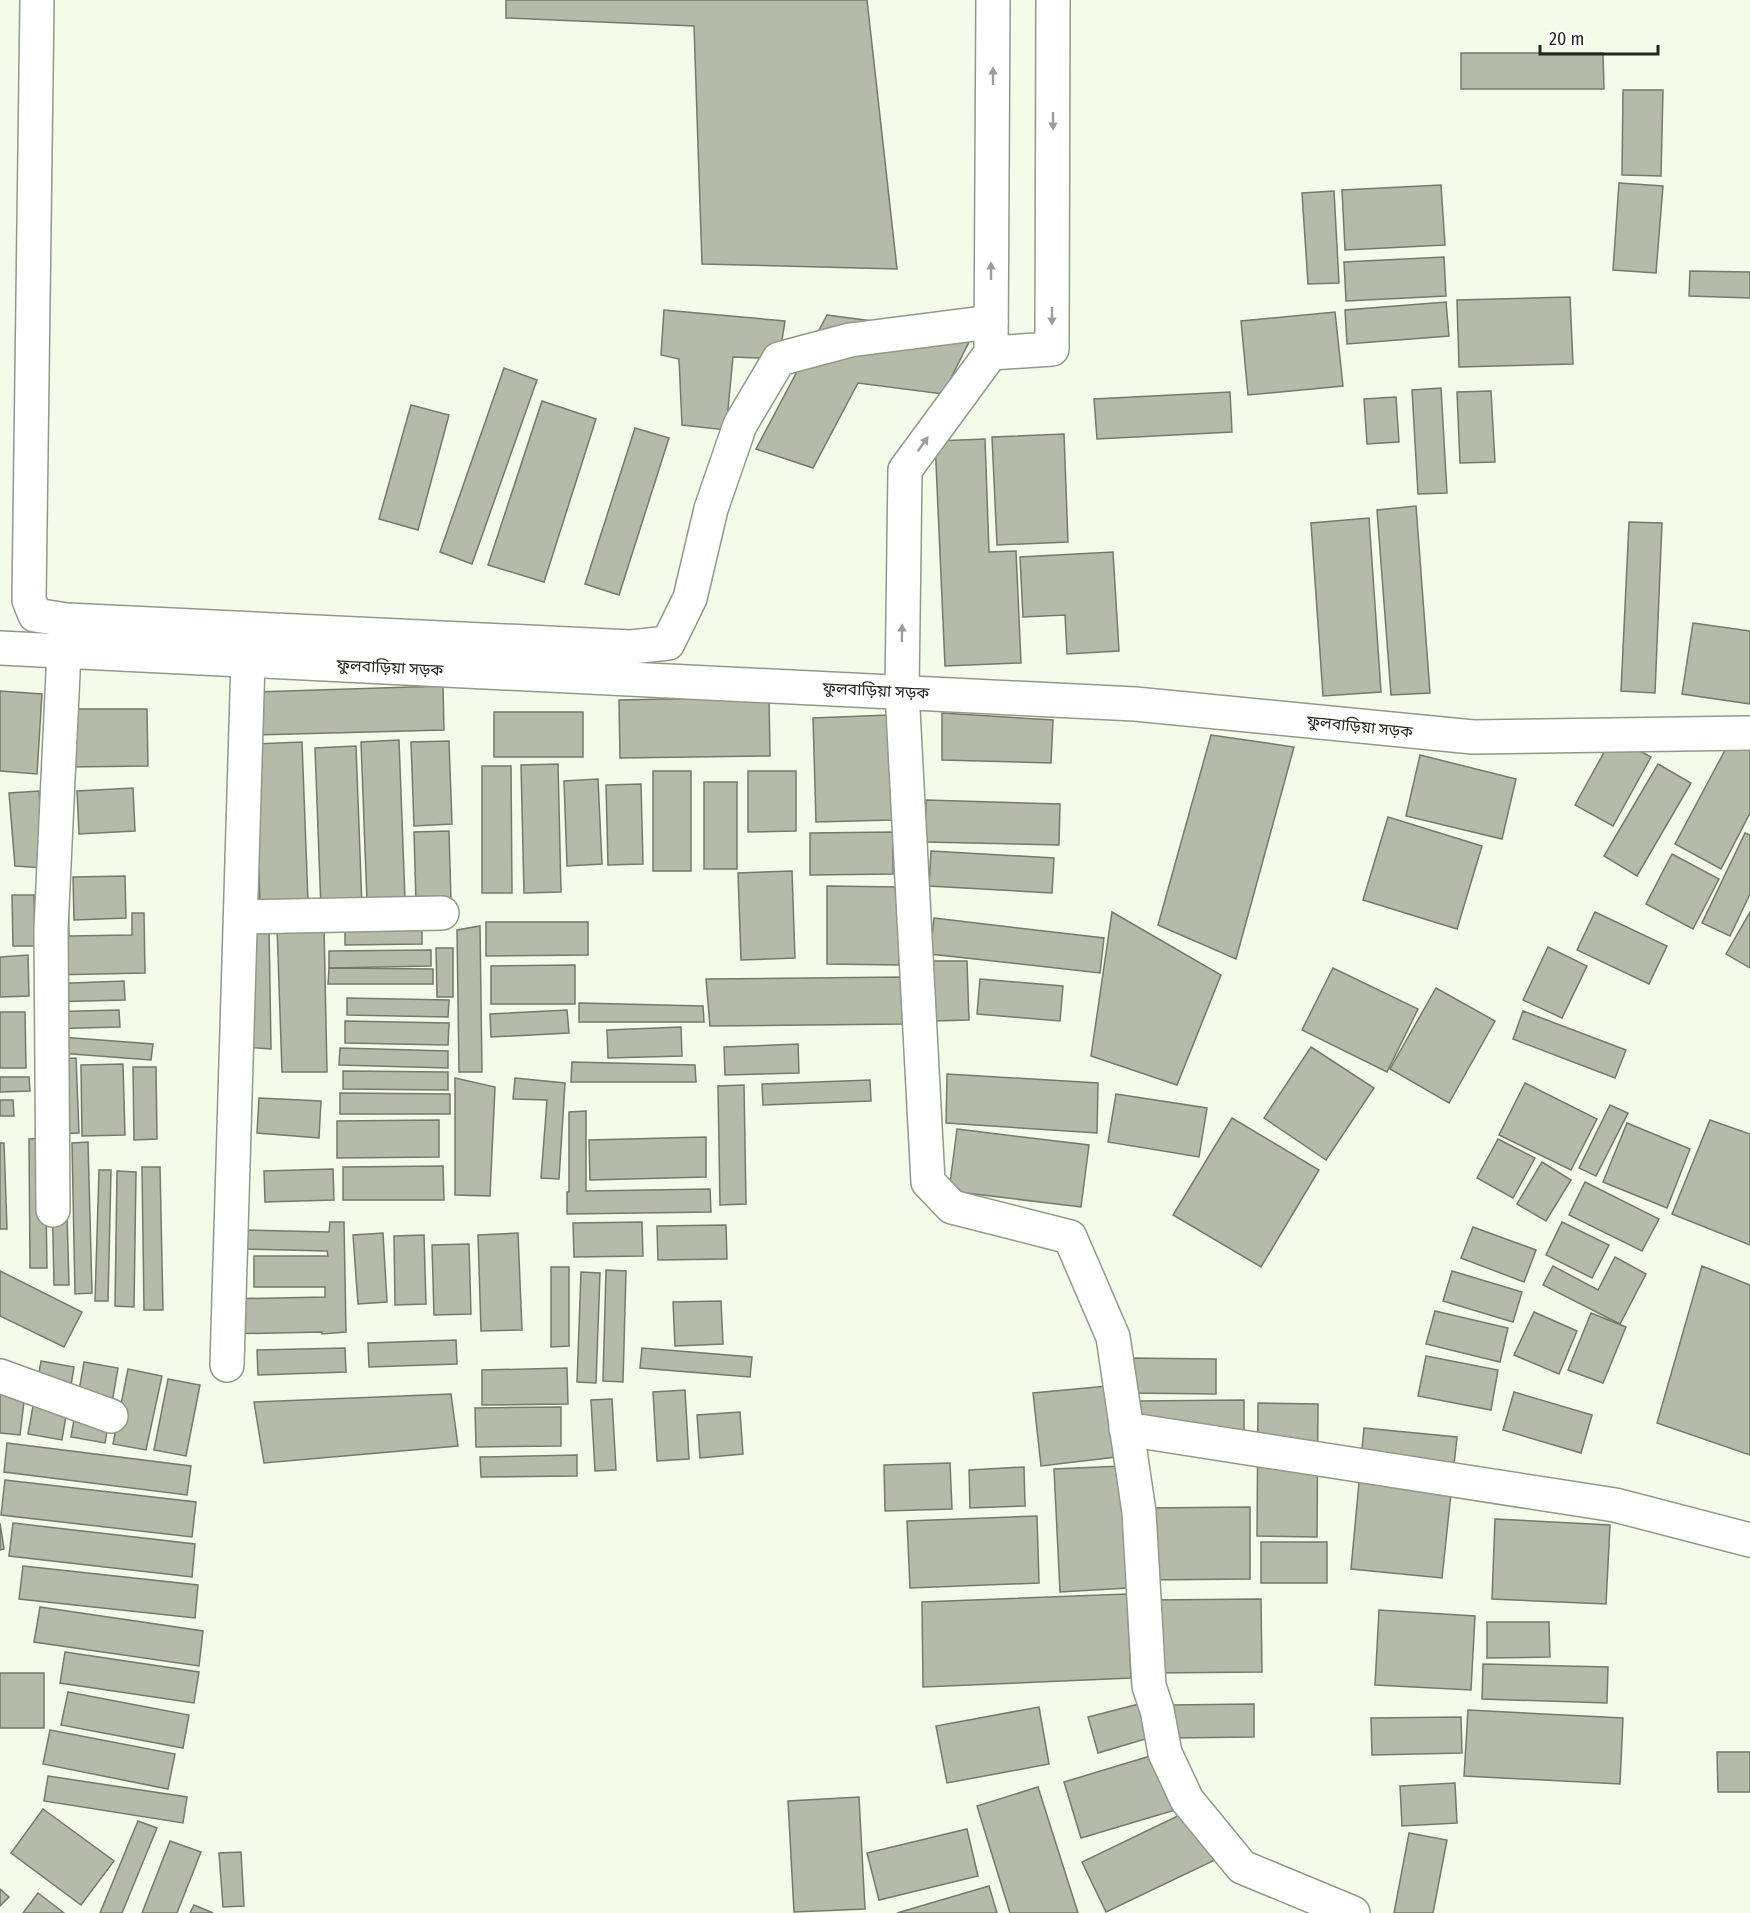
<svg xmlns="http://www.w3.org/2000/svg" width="1750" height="1913" font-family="'Fira Sans Condensed','Noto Sans Bengali',sans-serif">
<rect width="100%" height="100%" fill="#f5fbe9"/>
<g fill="#b5baa9" stroke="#757a6a" stroke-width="1.5">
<polygon points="506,0 867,0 897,269 702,264 694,26 506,18"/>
<polygon points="1461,53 1603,53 1604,89 1461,89"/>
<polygon points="1623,90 1663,90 1661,176 1622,175"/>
<polygon points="1619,183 1663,186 1656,273 1613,270"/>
<polygon points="1441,185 1445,245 1345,250 1342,190"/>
<polygon points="1334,191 1339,283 1308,284 1302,193"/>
<polygon points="1444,257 1446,296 1346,301 1344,262"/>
<polygon points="1690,271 1750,272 1750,298 1689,296"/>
<polygon points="1570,297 1573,364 1459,367 1457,300"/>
<polygon points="1446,302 1449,336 1347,344 1345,310"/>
<polygon points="664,310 785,321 779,359 733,357 726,430 682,425 679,359 661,355"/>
<polygon points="1335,312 1343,386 1248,395 1241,321"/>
<polygon points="827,315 973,334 943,394 858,383 813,468 756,449"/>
<polygon points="504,368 537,380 472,564 440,552"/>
<polygon points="1441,388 1447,493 1418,494 1412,390"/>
<polygon points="1491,391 1495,462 1460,463 1457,392"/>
<polygon points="1230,392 1232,432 1097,439 1094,399"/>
<polygon points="1396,397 1399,442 1367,444 1364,399"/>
<polygon points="542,401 596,419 544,582 488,565"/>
<polygon points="411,405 449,415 418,530 379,519"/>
<polygon points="635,428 669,438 619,595 585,584"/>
<polygon points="1064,434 1068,542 997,545 992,437"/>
<polygon points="985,439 989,552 1016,551 1021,663 945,666 935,441"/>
<polygon points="1416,506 1430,693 1391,695 1377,510"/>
<polygon points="1369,518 1381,692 1323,696 1311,523"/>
<polygon points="1629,522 1662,523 1655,693 1621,691"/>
<polygon points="1113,552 1119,651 1067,654 1065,615 1023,617 1020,557"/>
<polygon points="1693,623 1750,631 1750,704 1682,694"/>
<polygon points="443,686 444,730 254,735 252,692"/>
<polygon points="0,691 42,694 37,774 0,771"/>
<polygon points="769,697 770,756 620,758 619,700"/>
<polygon points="67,709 147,709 148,766 67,767"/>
<rect x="494" y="712" width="89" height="45"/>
<polygon points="942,713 1053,720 1051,763 942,760"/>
<polygon points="889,715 892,820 816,822 813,718"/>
<polygon points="1211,735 1294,747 1236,959 1158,925"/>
<polygon points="1613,736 1651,757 1613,826 1575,805"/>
<polygon points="1731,739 1750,749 1750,813 1721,869 1675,844"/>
<polygon points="399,740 405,900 367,901 361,742"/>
<polygon points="449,741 452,824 414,826 411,742"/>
<polygon points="302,742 308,901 260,903 254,744"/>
<polygon points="356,746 362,907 321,909 315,748"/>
<polygon points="1420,755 1516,779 1502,839 1406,816"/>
<polygon points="558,764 561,892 524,893 521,765"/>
<polygon points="1658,764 1691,783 1637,876 1604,856"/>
<polygon points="482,766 511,766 512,893 482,893"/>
<rect x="653" y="771" width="38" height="100"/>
<polygon points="748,771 796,771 796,831 748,832"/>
<polygon points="598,779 602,864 567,866 564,781"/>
<rect x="704" y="782" width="33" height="87"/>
<polygon points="641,784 643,864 608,865 606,785"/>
<polygon points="133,788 135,831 79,834 77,791"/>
<polygon points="39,791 44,868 15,866 9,793"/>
<polygon points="926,800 1060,804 1059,845 925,842"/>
<polygon points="1388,817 1482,846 1457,929 1363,900"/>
<polygon points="449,831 451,902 416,903 414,832"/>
<polygon points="893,832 893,874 810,875 810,833"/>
<polygon points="1745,833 1750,835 1750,894 1730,936 1702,923"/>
<polygon points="931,851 1054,858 1052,893 929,886"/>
<polygon points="1672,854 1719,879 1693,929 1646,904"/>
<polygon points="792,871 795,958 741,960 738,873"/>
<polygon points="125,876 126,918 74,920 73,877"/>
<polygon points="827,886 899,887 899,965 827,964"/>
<polygon points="12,895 34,895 35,946 13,946"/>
<polygon points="68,895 69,936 132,935 132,913 144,913 145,973 50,975"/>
<polygon points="1112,912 1221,975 1177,1085 1091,1056"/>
<polygon points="1595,912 1667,946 1649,984 1577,950"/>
<polygon points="1750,912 1750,968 1726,954"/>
<polygon points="934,918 1104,938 1100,973 930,954"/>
<polygon points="486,922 588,922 588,955 486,956"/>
<polygon points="277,926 324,927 327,1072 282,1072"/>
<polygon points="480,926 482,1072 459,1072 457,930"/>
<polygon points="237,927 269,927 271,1049 242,1047"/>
<polygon points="345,927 422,927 422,944 345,945"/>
<polygon points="1548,947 1587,966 1562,1018 1523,1000"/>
<polygon points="436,948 453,948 453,997 437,997"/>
<polygon points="431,950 431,966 329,968 329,951"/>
<polygon points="28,955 29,996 0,997 0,957"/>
<polygon points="932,961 967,961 969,1020 933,1021"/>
<polygon points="575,965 575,1004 491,1004 491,966"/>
<polygon points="329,968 433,969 433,984 328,984"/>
<polygon points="1333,968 1418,1009 1387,1072 1302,1030"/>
<polygon points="904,977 904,1024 710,1026 706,979"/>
<polygon points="980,979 1063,986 1060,1021 977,1014"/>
<polygon points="124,981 125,1000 47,1002 46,984"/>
<polygon points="1436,988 1495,1021 1449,1103 1390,1069"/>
<polygon points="347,998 449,1000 448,1017 347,1015"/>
<polygon points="579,1003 703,1006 704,1022 579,1022"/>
<polygon points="119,1010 120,1027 42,1029 42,1012"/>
<polygon points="567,1010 569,1033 491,1037 490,1014"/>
<polygon points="1523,1011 1626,1050 1615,1078 1513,1039"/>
<polygon points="0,1012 25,1012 26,1068 0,1068"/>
<polygon points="345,1021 449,1023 448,1045 345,1043"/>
<polygon points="681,1027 682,1056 608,1058 607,1030"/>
<polygon points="47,1036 153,1044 151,1060 46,1052"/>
<polygon points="798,1044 799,1073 725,1075 724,1047"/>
<polygon points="1311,1047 1374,1088 1326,1160 1264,1118"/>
<polygon points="340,1048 448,1051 448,1068 339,1065"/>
<polygon points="76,1058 79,1133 39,1135 36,1060"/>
<polygon points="572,1062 695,1065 696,1082 571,1082"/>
<polygon points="123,1064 125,1135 82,1136 81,1065"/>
<polygon points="133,1067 156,1067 157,1139 134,1140"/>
<polygon points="343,1071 448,1072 448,1090 343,1089"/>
<polygon points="947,1074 1098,1083 1097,1133 946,1123"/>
<polygon points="0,1077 29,1077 30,1091 0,1092"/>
<polygon points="455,1078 495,1087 490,1196 455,1195"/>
<polygon points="515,1078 565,1083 559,1179 541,1178 547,1100 513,1099"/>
<polygon points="870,1080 871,1101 763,1105 762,1084"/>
<polygon points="1525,1083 1597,1119 1571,1170 1499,1135"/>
<polygon points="744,1085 746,1204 720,1205 718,1086"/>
<polygon points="340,1093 450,1094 450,1114 340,1114"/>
<polygon points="1116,1094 1207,1108 1199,1157 1108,1142"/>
<polygon points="259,1098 321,1101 319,1138 257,1133"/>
<polygon points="0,1100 13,1100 14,1116 0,1116"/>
<polygon points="1610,1105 1628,1113 1596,1176 1579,1168"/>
<polygon points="586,1111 586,1191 710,1189 711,1212 567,1214 567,1192 569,1192 569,1112"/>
<polygon points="1232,1118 1319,1170 1261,1267 1173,1215"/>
<polygon points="439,1120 439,1157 337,1158 337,1121"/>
<polygon points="1710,1120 1750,1134 1750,1245 1672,1214"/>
<polygon points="1627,1123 1690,1149 1667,1208 1603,1182"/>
<polygon points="957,1129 1089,1145 1081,1207 949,1191"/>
<polygon points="706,1137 706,1177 590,1180 589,1140"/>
<polygon points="45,1138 47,1268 30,1268 29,1139"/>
<polygon points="1498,1139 1535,1158 1513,1198 1477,1178"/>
<polygon points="51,1141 65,1141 69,1285 54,1285"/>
<polygon points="88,1142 92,1293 75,1294 72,1143"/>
<polygon points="0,1143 4,1143 7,1229 0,1229"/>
<polygon points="1542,1162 1571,1180 1546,1221 1517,1204"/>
<polygon points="443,1166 444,1200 343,1200 343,1167"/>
<polygon points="142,1167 160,1167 163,1310 144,1310"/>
<polygon points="333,1169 334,1200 265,1202 264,1171"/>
<polygon points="99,1170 111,1170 108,1301 95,1301"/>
<polygon points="117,1171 136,1172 134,1307 115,1306"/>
<polygon points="1585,1182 1659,1219 1642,1251 1569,1215"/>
<polygon points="330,1222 344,1222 346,1332 322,1334 322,1332 225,1334 224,1299 325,1297 325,1287 254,1287 254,1256 328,1256 327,1251 242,1249 242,1230 329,1232"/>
<polygon points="642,1222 643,1256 574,1257 573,1223"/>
<polygon points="1562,1222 1609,1245 1592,1278 1546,1255"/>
<polygon points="726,1225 727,1259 658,1260 657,1226"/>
<polygon points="1473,1227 1536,1250 1524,1282 1461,1258"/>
<polygon points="383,1233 387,1302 358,1304 353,1235"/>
<polygon points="518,1233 522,1330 481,1331 478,1235"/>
<polygon points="424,1235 426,1304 395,1305 394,1236"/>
<polygon points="469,1244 471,1314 434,1315 432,1245"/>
<polygon points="1615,1257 1646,1274 1620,1324 1543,1285 1553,1266 1598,1290"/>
<polygon points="1702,1266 1750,1285 1750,1455 1657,1423"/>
<polygon points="551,1267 569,1267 569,1346 551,1347"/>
<polygon points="606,1270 626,1271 623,1382 603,1381"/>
<polygon points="0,1271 82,1312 64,1347 0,1316"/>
<polygon points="1452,1271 1522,1292 1513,1322 1443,1301"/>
<polygon points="581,1272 600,1273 596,1383 577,1382"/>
<polygon points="721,1301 723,1344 675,1346 673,1302"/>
<polygon points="1435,1311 1508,1328 1500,1362 1426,1344"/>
<polygon points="1534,1312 1577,1331 1559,1374 1514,1355"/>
<polygon points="1591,1313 1626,1327 1603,1383 1568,1370"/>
<polygon points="456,1340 457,1364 369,1367 368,1343"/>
<polygon points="345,1348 346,1372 258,1375 257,1350"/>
<polygon points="642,1348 752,1357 750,1377 640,1368"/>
<polygon points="1426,1356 1498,1370 1491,1410 1418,1396"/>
<polygon points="1128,1358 1216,1359 1216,1394 1128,1393"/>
<polygon points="41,1361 74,1367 62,1440 28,1434"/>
<polygon points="84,1362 118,1368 105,1443 71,1437"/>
<polygon points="0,1365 28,1368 20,1435 0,1433"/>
<polygon points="567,1368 568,1404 482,1405 482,1370"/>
<polygon points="128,1369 162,1376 146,1450 113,1444"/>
<polygon points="168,1379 200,1385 186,1456 154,1450"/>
<polygon points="1107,1386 1116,1457 1041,1466 1033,1393"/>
<polygon points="685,1390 689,1459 657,1461 653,1392"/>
<polygon points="1514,1392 1592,1415 1581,1453 1503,1430"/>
<polygon points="451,1394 458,1446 264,1463 254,1402"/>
<polygon points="612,1399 616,1470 595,1471 591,1400"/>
<polygon points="1244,1400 1244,1440 1138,1443 1137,1401"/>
<polygon points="1258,1403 1318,1404 1317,1537 1257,1536"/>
<polygon points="561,1407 561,1446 476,1447 475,1408"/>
<polygon points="740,1412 743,1454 700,1458 697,1415"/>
<polygon points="1364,1428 1457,1437 1442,1578 1351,1569"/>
<polygon points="7,1443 191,1466 187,1495 4,1472"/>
<polygon points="577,1455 577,1476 481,1477 480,1457"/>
<polygon points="950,1463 952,1509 885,1511 884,1465"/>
<polygon points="1122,1466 1128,1588 1060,1592 1054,1469"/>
<polygon points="1024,1467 1025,1506 970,1508 969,1470"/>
<polygon points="5,1480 196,1502 192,1537 1,1515"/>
<polygon points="1250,1507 1250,1579 1145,1580 1145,1508"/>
<polygon points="1037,1516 1039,1583 910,1588 907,1521"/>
<polygon points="1495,1519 1610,1525 1606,1604 1492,1599"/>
<polygon points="0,1523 4,1549 0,1550"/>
<polygon points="13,1523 195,1544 192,1577 9,1556"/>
<rect x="1261" y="1542" width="66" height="41"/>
<polygon points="23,1566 198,1585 195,1618 19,1599"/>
<polygon points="1127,1594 1131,1678 923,1687 922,1602"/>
<polygon points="1261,1599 1262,1672 1151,1673 1150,1600"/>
<polygon points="40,1607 203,1631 199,1666 34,1642"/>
<polygon points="1379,1610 1475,1616 1471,1690 1375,1685"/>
<polygon points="1487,1622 1549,1622 1550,1657 1487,1658"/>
<polygon points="65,1652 199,1672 194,1703 60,1683"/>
<polygon points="1483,1664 1608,1667 1607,1703 1482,1699"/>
<rect x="0" y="1673" width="44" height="55"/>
<polygon points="68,1692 189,1715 183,1748 61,1725"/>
<polygon points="1143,1703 1152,1737 1098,1753 1088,1717"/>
<polygon points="1254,1704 1254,1737 1170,1738 1170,1705"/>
<polygon points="1039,1707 1049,1764 947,1783 936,1726"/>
<polygon points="1468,1710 1623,1718 1620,1784 1464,1776"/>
<polygon points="1461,1717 1462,1753 1372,1755 1371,1718"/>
<polygon points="50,1730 175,1754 168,1789 43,1764"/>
<polygon points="1717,1752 1750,1752 1750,1792 1718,1792"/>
<polygon points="1157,1754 1175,1810 1081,1838 1064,1782"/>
<polygon points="48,1776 187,1797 183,1823 44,1801"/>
<polygon points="1455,1783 1457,1823 1402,1826 1400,1786"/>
<polygon points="1038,1787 1078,1913 1010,1913 977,1806"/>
<polygon points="859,1797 865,1909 794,1912 788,1801"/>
<polygon points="43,1809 114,1861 81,1905 11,1853"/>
<polygon points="1190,1810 1215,1860 1106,1912 1082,1862"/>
<polygon points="138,1821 157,1828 122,1913 100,1913"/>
<polygon points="967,1829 978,1876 879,1900 867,1853"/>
<polygon points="1409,1833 1447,1840 1433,1913 1394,1913"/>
<polygon points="170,1841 201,1852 177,1913 142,1913"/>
<polygon points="241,1852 244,1906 223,1907 219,1853"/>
<polygon points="989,1886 997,1913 897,1913"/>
<polygon points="0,1889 9,1897 0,1906"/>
<polygon points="38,1893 64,1913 23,1913"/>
<polygon points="194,1905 213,1913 190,1913"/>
</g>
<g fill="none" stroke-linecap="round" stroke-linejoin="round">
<g stroke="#939988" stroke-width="36">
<g id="minor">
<polyline points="37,0 29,600 35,615 67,620 631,647 668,643 690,598 711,509 740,425 779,359 850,340 991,322"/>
<polyline points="993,0 991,353 905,470 902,691 928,1182 952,1207 1070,1237 1113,1337 1139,1512 1149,1686 1157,1710 1165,1753 1187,1800 1242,1867 1353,1913"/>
<polyline points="991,353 1052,349 1053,0"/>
<polyline points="0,648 1135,704 1473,737 1750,733"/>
<polyline points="241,917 442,913"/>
<polyline points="53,1210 51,929 64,651"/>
<polyline points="227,1365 248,660"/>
<polyline points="0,1376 111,1416"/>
<polyline points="1126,1429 1615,1505 1750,1540"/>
</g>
</g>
<use href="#minor" stroke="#fff" stroke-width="33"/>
</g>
<defs><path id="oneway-solid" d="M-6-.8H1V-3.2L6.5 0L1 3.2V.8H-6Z" transform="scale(1.5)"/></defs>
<g fill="#9c9d9a">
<use href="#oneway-solid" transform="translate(993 76) rotate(-90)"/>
<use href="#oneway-solid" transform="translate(1053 121) rotate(90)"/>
<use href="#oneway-solid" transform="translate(991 271) rotate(-90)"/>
<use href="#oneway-solid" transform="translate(1052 316) rotate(90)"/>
<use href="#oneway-solid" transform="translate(923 444) rotate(-54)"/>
<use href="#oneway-solid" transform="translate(902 633) rotate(-89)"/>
</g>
<g text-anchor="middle" stroke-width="4.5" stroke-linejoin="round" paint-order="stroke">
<g font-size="16" fill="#24261f" stroke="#fff">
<text transform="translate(390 667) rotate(3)" y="6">ফুলবাড়িয়া সড়ক</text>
<text transform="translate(876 690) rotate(3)" y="6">ফুলবাড়িয়া সড়ক</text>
<text transform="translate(1360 726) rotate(6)" y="6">ফুলবাড়িয়া সড়ক</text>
</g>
</g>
<path d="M1540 45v9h118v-9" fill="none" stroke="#24261f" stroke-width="3"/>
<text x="1549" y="45" font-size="18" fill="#24261f" stroke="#ffffff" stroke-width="4.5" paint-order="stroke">20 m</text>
</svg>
